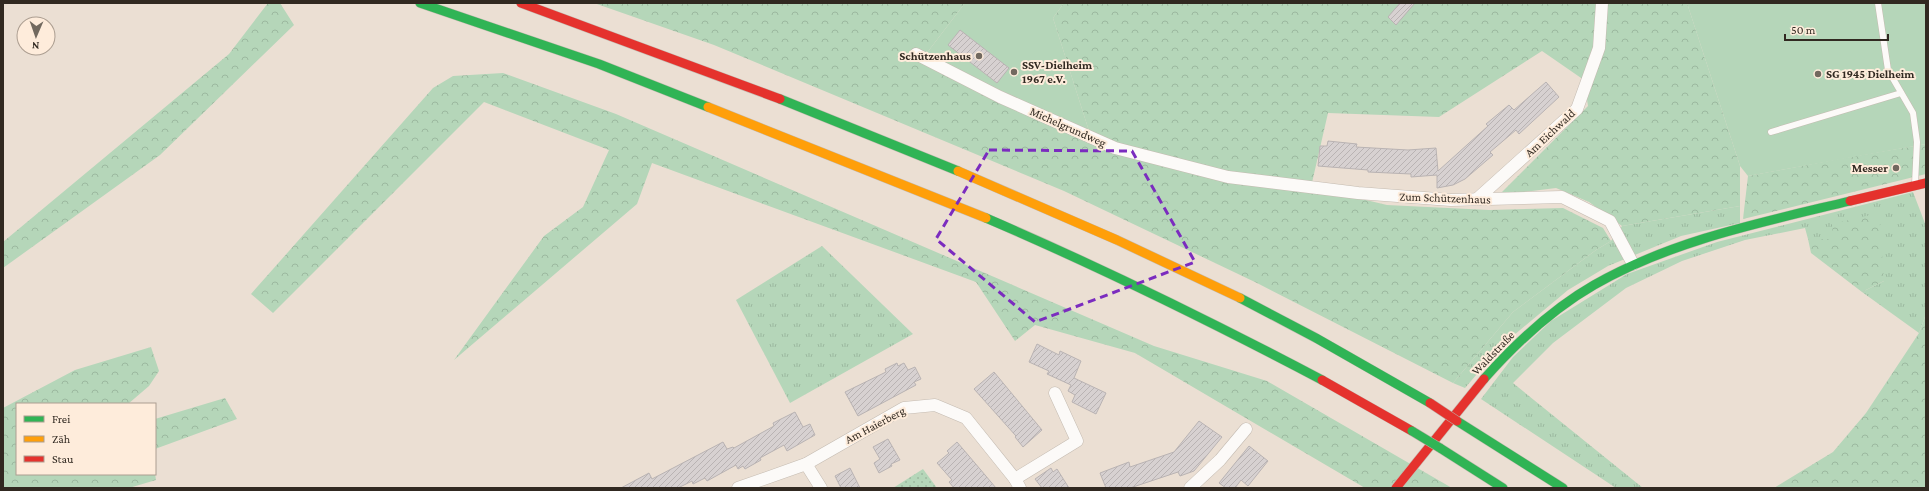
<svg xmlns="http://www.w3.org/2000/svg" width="1929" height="491" font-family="'Crimson Pro',serif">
<defs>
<pattern id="grass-tufts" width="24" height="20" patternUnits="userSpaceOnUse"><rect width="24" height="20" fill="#b5d6b9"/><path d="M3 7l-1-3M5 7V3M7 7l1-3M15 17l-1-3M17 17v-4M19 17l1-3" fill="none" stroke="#9cb89f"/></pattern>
<pattern id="forest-crowns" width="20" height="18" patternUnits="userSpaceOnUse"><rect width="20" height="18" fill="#b5d6b9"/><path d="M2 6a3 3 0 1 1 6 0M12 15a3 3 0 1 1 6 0" fill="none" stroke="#9cb89f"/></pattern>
<pattern id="park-dots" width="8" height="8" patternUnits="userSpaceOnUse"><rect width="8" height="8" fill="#b5d6b9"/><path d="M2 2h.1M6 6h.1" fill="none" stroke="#9cb89f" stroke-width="1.8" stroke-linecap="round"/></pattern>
<pattern id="building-hatch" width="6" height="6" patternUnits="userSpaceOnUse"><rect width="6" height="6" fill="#d7d1d1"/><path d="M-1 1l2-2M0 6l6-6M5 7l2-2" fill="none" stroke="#b9b3b3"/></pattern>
</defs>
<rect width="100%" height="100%" fill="#ebdfd3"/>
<g fill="url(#grass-tufts)">
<polygon points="1913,192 1926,226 1926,314 1919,333 1862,292 1884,281 1834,239 1808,239 1805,228 1745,240 1682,261 1626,288 1553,343 1513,383 1643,488 1616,488 1481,399 1513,357 1551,321 1627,274 1717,242"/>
<polygon points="1740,206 1740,223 1681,236 1608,266 1568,290 1501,346 1465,388 1453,383 1513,312 1596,250 1611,241 1622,226"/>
<polygon points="822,246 913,334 790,403 736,300"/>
</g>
<g fill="url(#forest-crowns)">
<polygon points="268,3 280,3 294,25 160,155 3,268 3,242 229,54"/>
<polygon points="594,3 965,3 923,58 991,86 1089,131 1053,18 1064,3 1687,3 1740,166 1740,206 1622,226 1589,202 1556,188 1499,195 1588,106 1584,80 1542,51 1439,117 1328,113 1311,187 1387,205 1489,210 1563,208 1603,228 1611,241 1596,250 1513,312 1453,383 1257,283 1064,191 714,45"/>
<polygon points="503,73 616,114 1154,346 1267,381 1452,488 1365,488 1135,353 1035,325 1015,341 976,282 652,163 637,204 454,360 544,236 583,207 609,150 484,102 273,313 251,294 433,88 453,76"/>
<polygon points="1926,144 1926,174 1743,219 1748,176 1839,159"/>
<polygon points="1879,213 1884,281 1862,292 1811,253 1808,239 1833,239 1832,224"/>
<polygon points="1926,314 1926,488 1774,488 1833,452 1866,413 1919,333"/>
<polygon points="151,347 159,371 149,386 128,404 17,404 17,474 155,474 156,480 129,488 3,488 3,408 75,370"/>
<polygon points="225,398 237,419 155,449 155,419"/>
</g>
<polygon fill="url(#park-dots)" points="923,469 937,488 893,488"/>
<g fill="#b5d6b9">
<polygon points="965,3 1064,3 1053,18 1089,131 991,86 923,58"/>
<polygon points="1687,3 1926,3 1926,144 1748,176 1740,166"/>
</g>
<g fill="url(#building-hatch)" stroke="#b9b3b3">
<polygon points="1400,3 1415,3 1396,25 1388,17"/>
<polygon points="960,30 1009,68 997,83 948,45"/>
<polygon points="1546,82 1559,97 1519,134 1516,130 1490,152 1493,155 1465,179 1453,185 1437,188 1437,175 1411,177 1411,174 1368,172 1368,170 1318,166 1320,146 1327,146 1328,141 1357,144 1356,147 1408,150 1436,148 1438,171 1488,126 1486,124 1509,105 1514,110"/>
<polygon points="1037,344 1059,355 1060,351 1081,361 1074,378 1106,393 1096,414 1072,402 1075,395 1068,391 1071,385 1047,374 1049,371 1029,362"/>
<polygon points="897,363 898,366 904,363 908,370 915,367 921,379 914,382 916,385 858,416 845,392 886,372 885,369"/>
<polygon points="994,372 1042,430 1023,447 1015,437 1016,436 974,389"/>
<polygon points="795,412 803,427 810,424 815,435 787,451 784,445 760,458 761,460 745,469 743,466 738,469 736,465 707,481 705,478 693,484 692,481 678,488 621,488 649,473 652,479 723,442 727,449 733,447 734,448 774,426 773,423"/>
<polygon points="1199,421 1222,437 1194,471 1180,476 1178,472 1130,488 1106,488 1100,473 1129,462 1130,467 1174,452"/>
<polygon points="888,439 900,460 891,464 892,466 879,473 874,463 880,459 873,447"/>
<polygon points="957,442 980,469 996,488 954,488 949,482 952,480 937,463 949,453 947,451"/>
<polygon points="1249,446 1268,461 1248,486 1241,480 1235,488 1226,488 1219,483"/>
<polygon points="850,468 860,488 841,488 835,476"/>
<polygon points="1051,468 1053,472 1057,469 1069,488 1042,488 1035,479"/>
</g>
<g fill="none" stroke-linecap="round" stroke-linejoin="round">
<g stroke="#c4bbb1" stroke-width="7">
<g id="lane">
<polyline points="1878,3 1888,70 1913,113 1917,142 1915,184"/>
<polyline points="1771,132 1901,93"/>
</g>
</g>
<g stroke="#c4bbb1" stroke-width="13">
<g id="street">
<polyline points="916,54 1000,97 1115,148 1228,177 1358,193 1451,200 1562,197 1610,221 1633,264"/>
<polyline points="1477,199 1577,109 1599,48 1602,3"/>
<polyline points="806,464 821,488"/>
<polyline points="1015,479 1077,441 1055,393"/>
<polyline points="738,488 806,464 904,408 935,405 966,418 1015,479 1020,488"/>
<polyline points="1190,488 1220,460 1246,429"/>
</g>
</g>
<g stroke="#c4bbb1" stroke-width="10">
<g id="fast">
<polyline points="420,3 599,64 708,107"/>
<polyline points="780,99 958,171"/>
<path d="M986 218C1100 267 1212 322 1322 380"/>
<polyline points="1240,298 1316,338 1430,403"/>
<path d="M1484 379C1516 343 1552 309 1594 285 1673 240 1763 222 1850 201"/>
<polyline points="1457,421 1563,488"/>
<polyline points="1440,448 1503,488"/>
</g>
</g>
<g stroke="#c4bbb1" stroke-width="10">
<g id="slow">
<polyline points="708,107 986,218"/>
<polyline points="958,171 1117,240 1240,298"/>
</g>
</g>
<g stroke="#c4bbb1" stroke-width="10">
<g id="jam">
<polyline points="521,3 780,99"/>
<polyline points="1850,201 1926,183"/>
<polyline points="1322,380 1412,431"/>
<polyline points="1396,488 1484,379"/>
</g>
</g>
<use href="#lane" stroke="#fcfaf8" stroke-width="6"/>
<use href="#street" stroke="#fcfaf8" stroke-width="12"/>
<use href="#fast" stroke="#30b455" stroke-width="9"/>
<use href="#slow" stroke="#ff9f0a" stroke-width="9"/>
<use href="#jam" stroke="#e5322d" stroke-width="9"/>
<g stroke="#beaca4" stroke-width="10" stroke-linecap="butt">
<polyline id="fast-bridge" points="1412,431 1440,448"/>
</g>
<g stroke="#beaca4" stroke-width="10" stroke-linecap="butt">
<polyline id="jam-bridge" points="1430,403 1457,421"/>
</g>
<use href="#fast-bridge" stroke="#30b455" stroke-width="9"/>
<use href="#jam-bridge" stroke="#e5322d" stroke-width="9"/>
</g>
<path fill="none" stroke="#7b2cbf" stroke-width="3" stroke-dasharray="8 5" stroke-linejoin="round" d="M989 150 1132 151 1195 262 1035 322 936 239Z"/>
<g fill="#72695f" stroke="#feecdb" stroke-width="1.5">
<circle cx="979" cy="56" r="4"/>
<circle cx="1014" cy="72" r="4"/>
<circle cx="1818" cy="74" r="4"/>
<circle cx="1896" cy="168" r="4"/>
</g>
<g text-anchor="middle" stroke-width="4" stroke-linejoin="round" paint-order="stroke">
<g font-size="12" font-weight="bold" fill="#312921" stroke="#feecdb" text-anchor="end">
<text x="971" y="60">Schützenhaus</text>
<text x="1022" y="69" text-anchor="start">SSV-Dielheim<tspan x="1022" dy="14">1967 e.V.</tspan></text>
<text x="1826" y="78" text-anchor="start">SG 1945 Dielheim</text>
<text x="1888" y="172">Messer</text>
</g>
<g font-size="12" fill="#312921" stroke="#feecdb">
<text transform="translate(1068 127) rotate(24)" y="4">Michelgrundweg</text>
<text transform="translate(1550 133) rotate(-43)" y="4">Am Eichwald</text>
<text transform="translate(1445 198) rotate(2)" y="4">Zum Schützenhaus</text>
<text transform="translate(1493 353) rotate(-46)" y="4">Waldstraße</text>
<text transform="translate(875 425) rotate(-28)" y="4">Am Haierberg</text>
</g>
</g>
<rect width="1929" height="491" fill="none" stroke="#312921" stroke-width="8"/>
<rect x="16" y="403" width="140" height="72" fill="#feecdb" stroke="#ac9e91"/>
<rect x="24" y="416" width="20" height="6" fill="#30b455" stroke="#ac9e91"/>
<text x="52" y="423" font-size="12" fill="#312921">Frei</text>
<rect x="24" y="436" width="20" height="6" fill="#ff9f0a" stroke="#ac9e91"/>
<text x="52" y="443" font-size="12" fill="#312921">Zäh</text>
<rect x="24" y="456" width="20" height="6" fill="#e5322d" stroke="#ac9e91"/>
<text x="52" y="463" font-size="12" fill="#312921">Stau</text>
<g transform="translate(36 36) rotate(182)"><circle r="19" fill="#feecdb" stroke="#ac9e91"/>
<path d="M0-3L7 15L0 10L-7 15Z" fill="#72695f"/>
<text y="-6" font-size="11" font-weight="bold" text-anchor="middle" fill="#312921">N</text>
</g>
<path d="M1785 34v6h103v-6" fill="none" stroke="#312921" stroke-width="2"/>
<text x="1791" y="34" font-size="12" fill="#312921" stroke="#feecdb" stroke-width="3" paint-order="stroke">50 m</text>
</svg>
